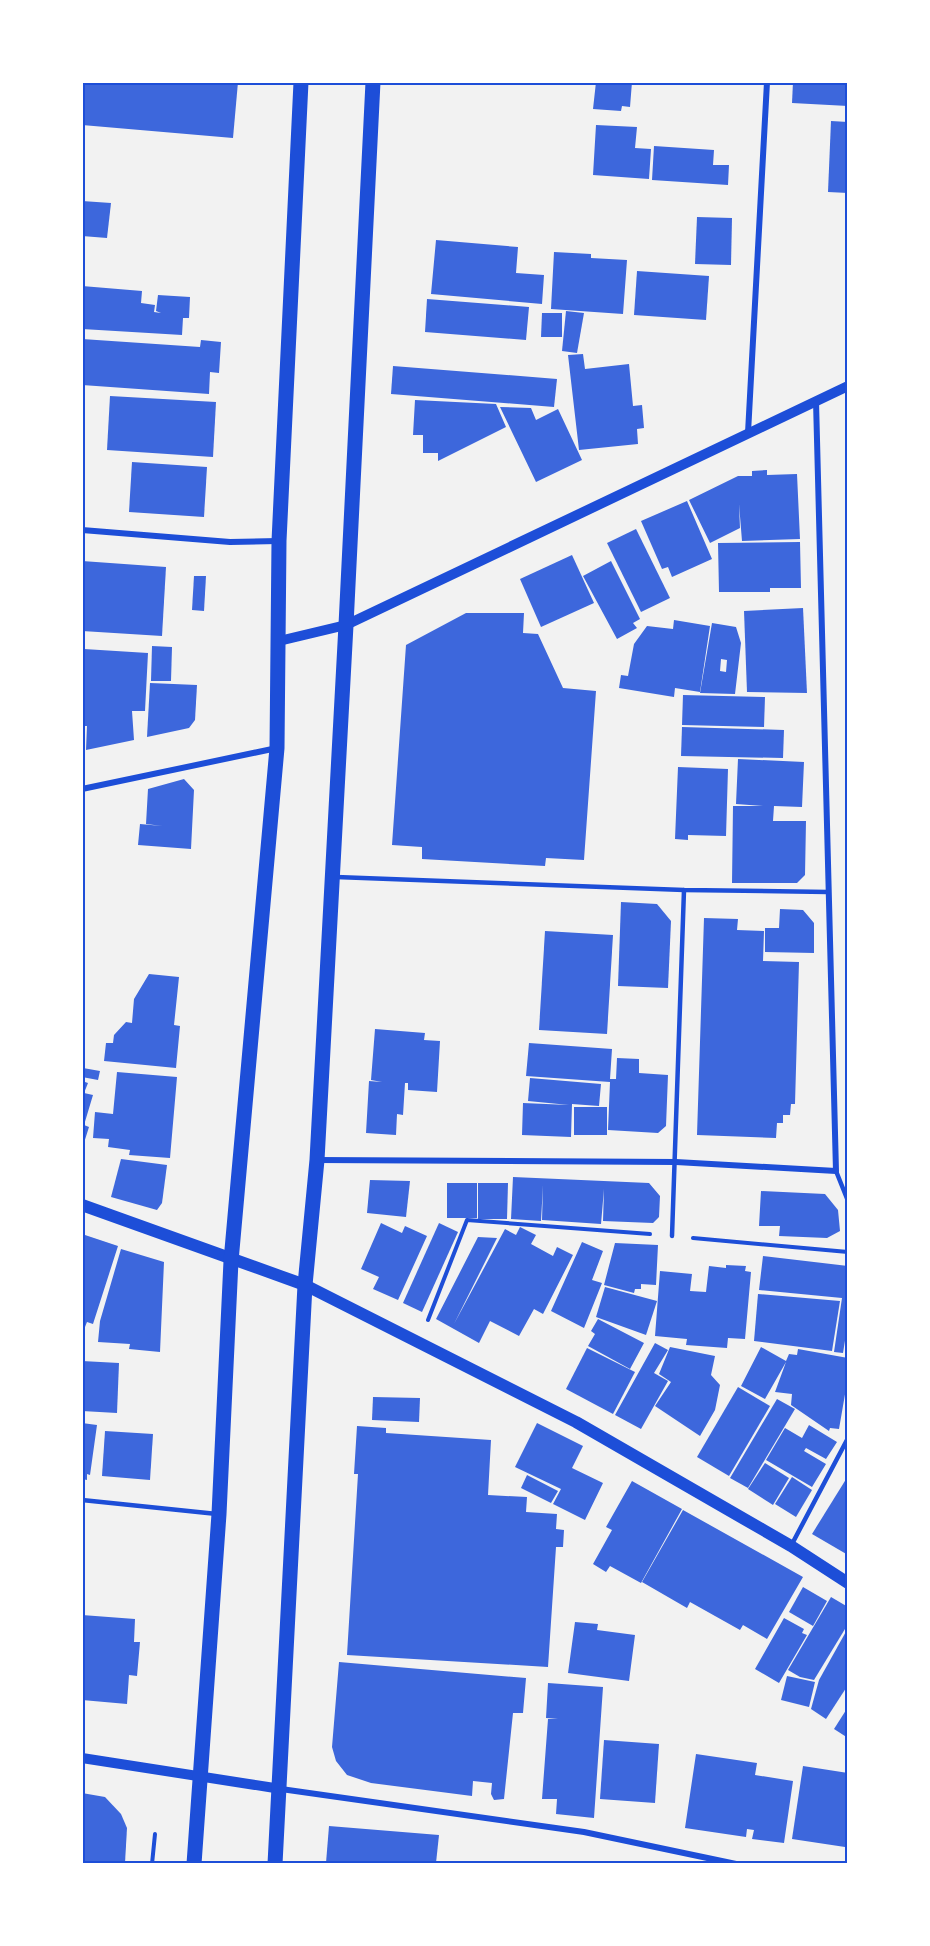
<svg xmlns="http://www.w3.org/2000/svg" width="930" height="1946" font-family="'Roboto Condensed',sans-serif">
<rect width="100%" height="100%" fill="#f2f2f2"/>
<g fill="#3d67dc" fill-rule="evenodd">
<polygon points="82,82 238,82 233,138 82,125"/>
<polygon points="596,82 632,82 630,107 622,106 621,111 593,109"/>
<polygon points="793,82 848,85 848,106 792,103"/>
<polygon points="831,121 848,122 848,193 828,192"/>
<polygon points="596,125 637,127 635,148 651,149 649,179 593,175"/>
<polygon points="654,146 714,150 713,165 729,165 728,185 652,180"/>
<polygon points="82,201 111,203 107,238 82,236"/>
<polygon points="697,217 732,218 731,265 695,264"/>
<polygon points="436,240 518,247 516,273 544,275 542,304 431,294"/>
<polygon points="554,252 591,254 591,258 627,260 623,314 551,309"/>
<polygon points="637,271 709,276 706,320 634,315"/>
<polygon points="82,286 142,291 141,303 155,305 154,312 161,313 156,311 158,295 190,297 189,318 183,318 182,335 82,329"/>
<polygon points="427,299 529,307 526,340 425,332"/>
<polygon points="566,311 584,313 577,353 562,351"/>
<polygon points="542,313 562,313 562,337 541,337"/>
<polygon points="82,339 200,347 201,340 221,342 219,373 210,372 209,394 82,385"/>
<polygon points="583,354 585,369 629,364 633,406 642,405 644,428 637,429 638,444 579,450 568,355"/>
<polygon points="393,366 557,379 554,407 391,394"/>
<polygon points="110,396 216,402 213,457 107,450"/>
<polygon points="415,400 496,404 506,427 438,461 438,453 423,453 423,435 413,435"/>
<polygon points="500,407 531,408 536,420 558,409 582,460 536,482"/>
<polygon points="132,462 207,467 204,517 129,512"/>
<polygon points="767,470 767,475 797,474 800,539 742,541 739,504 740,528 710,543 689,500 738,476 752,476 752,471"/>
<polygon points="687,501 712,559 672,577 668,567 662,569 641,521"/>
<polygon points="636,529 670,598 641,612 607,543"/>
<polygon points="800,542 801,588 770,588 770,592 719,592 718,543"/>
<polygon points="572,555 594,603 541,627 520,579"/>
<polygon points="82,561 166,567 162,636 82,631"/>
<polygon points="611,561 640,619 633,623 637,628 617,639 583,576"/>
<polygon points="194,576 206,576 204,611 192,610"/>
<polygon points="803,608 807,693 747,692 744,611"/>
<polygon points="466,613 524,613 523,633 538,634 563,688 596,691 584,860 546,858 545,866 422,859 422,847 392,845 406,645"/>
<polygon points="674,620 710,626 700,692 675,688 674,697 619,688 621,675 628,676 634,644 647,626 673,629"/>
<path d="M712 623 736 627 741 643 735 694 700 693ZM721 659 727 660 726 672 720 671Z"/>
<polygon points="152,646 172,647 171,681 151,681"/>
<polygon points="84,649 148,653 145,711 132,711 134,740 86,750 87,726 82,726"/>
<polygon points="150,683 197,685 195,720 189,728 147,737"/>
<polygon points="683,695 765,697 764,727 682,725"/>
<polygon points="682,727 784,730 783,758 681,756"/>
<polygon points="738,759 804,762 802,807 774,806 773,821 806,821 805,875 797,883 732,883 733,806 763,806 736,804"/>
<polygon points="678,767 728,769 726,836 688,835 688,840 675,839"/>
<polygon points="184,779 194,790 191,849 138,845 140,824 162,826 146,824 148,789"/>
<polygon points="621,902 657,904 671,921 668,988 618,986"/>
<polygon points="780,909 803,910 814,923 814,953 765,952 765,928 779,928"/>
<polygon points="704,918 738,919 737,930 764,931 763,961 799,962 795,1104 791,1104 790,1115 783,1115 783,1123 777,1123 776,1138 697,1135"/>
<polygon points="545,931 613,935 607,1034 539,1030"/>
<polygon points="149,974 179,977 174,1025 180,1026 176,1068 104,1061 106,1043 113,1043 114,1035 126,1022 132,1023 134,999"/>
<polygon points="375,1029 425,1033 424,1040 440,1041 437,1092 408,1090 408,1083 405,1083 403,1115 397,1114 396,1135 366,1133 369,1081 382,1082 371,1080"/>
<polygon points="529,1043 612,1049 610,1079 616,1079 617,1058 639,1059 639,1073 668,1075 666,1126 658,1133 608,1130 610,1082 526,1076"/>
<polygon points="83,1068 100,1071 98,1080 82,1077"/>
<polygon points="117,1072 177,1077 170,1158 129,1155 130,1150 108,1147 109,1139 93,1138 95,1112 113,1114"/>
<polygon points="530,1078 601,1084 599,1106 572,1104 571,1137 522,1135 523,1103 569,1105 528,1101"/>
<polygon points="82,1081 88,1083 84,1093 93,1095 84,1125 89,1127 83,1146"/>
<rect x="574" y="1107" width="33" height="28"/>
<polygon points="121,1159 167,1165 162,1203 157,1210 111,1197"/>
<polygon points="513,1177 649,1183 660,1196 659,1217 653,1223 603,1221 604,1189 601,1224 542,1220 543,1185 541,1221 511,1219"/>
<polygon points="370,1180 410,1181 406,1217 367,1213"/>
<rect x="447" y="1183" width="30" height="35"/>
<polygon points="478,1183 508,1183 507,1219 478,1219"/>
<polygon points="761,1191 825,1194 838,1210 840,1231 827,1238 779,1236 780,1226 759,1226"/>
<polygon points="381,1223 402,1233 405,1226 427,1236 398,1300 373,1289 379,1277 361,1269"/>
<polygon points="439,1223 458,1232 422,1312 403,1303"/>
<polygon points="520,1227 536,1235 531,1244 553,1256 557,1247 573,1255 543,1314 534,1309 519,1336 490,1321 479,1343 436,1319 478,1237 497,1238 454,1324 505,1229 516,1235"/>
<polygon points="82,1234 118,1246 93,1324 87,1322 85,1327 82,1327"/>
<polygon points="582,1242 603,1251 592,1280 602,1283 584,1328 551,1311"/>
<polygon points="615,1243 658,1245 656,1285 641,1284 641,1289 635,1289 634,1293 604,1285"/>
<polygon points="121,1249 164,1262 160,1352 129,1349 130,1344 98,1342 100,1321"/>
<polygon points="763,1256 848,1266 848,1322 843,1353 834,1352 842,1298 759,1290"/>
<polygon points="726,1265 746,1266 745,1271 751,1272 745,1339 728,1338 727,1348 686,1345 687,1339 655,1336 660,1271 692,1274 690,1291 706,1292 709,1266 726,1268"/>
<polygon points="605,1287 657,1301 646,1335 596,1317"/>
<polygon points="758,1294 840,1301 832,1351 754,1341"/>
<polygon points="598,1319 644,1343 630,1369 588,1346 595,1334 591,1331"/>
<polygon points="655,1343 668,1350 654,1373 668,1381 641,1429 615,1415"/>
<polygon points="670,1347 715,1356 711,1375 720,1385 715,1410 700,1436 655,1406 671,1382 659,1374"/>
<polygon points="761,1347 786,1361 789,1354 797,1355 798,1349 848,1358 848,1377 839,1429 830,1428 829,1431 791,1405 792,1394 775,1392 786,1362 765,1399 741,1386"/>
<polygon points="587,1348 635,1372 613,1414 566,1389"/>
<polygon points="82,1361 119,1363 117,1413 82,1411"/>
<polygon points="738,1387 770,1406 729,1476 697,1457"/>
<polygon points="373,1397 420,1398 419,1422 372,1420"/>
<polygon points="777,1399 795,1409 748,1488 730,1478"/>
<polygon points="82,1423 97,1425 90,1475 87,1474 87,1480 82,1479"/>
<polygon points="537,1423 583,1446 572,1468 603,1483 585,1520 553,1504 561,1489 515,1467"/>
<polygon points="809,1425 837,1442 826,1459 806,1448 804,1451 826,1464 812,1487 766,1460 785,1428 802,1438"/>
<polygon points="357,1426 386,1428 386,1433 491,1440 488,1495 527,1497 526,1512 557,1514 556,1529 564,1530 563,1547 556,1547 548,1667 347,1655 358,1474 354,1474"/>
<polygon points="105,1431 153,1434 150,1480 102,1476"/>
<polygon points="765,1463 789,1478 773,1505 748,1489"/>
<polygon points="527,1475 558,1491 551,1503 521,1488"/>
<polygon points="848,1476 848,1555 812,1534"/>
<polygon points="792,1477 812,1490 796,1517 775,1504"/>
<polygon points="632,1481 682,1509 641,1583 610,1566 606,1572 593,1564 612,1530 606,1527"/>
<polygon points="683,1510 803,1577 767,1639 743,1625 740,1630 690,1602 687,1608 642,1582"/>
<polygon points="803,1587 827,1601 813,1626 789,1612"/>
<polygon points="831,1597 848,1607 848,1624 814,1680 800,1677 788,1670"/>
<polygon points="82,1615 135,1619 134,1642 140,1642 137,1676 129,1675 127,1704 82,1700"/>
<polygon points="784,1618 804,1629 802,1633 807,1635 779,1683 755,1669"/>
<polygon points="575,1622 598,1624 597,1630 635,1635 629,1681 568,1673"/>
<polygon points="848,1628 848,1685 826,1719 811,1709 819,1680"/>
<polygon points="339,1662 526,1678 523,1713 513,1713 504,1799 494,1800 491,1794 492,1783 473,1781 472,1796 371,1783 347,1775 336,1761 332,1747"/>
<polygon points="787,1676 815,1682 809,1707 781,1700"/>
<polygon points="548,1683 603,1687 594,1818 556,1814 557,1799 542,1799 548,1719 558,1719 546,1718"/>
<polygon points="848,1707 848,1738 834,1729"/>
<polygon points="604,1740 659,1744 655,1803 600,1799"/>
<polygon points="696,1754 757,1763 755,1775 793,1781 784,1843 752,1839 754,1830 747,1829 746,1837 685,1828"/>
<polygon points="803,1766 848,1773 845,1847 792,1839"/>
<polygon points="82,1793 105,1797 121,1814 127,1828 125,1863 82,1863"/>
<polygon points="329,1826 439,1835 436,1863 326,1863"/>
</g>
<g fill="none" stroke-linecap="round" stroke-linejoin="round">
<g stroke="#1d4ed8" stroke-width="4">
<polyline points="693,1238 848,1252"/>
<polyline points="428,1320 467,1220 650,1234"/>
<polyline points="152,1864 155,1834"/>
</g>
<g stroke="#1d4ed8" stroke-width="4.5">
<polyline points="336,877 684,890 828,892"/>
<polyline points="836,1171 848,1201"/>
<polyline points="672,1236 684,890"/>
<polyline points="82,1500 217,1514"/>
<polyline points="792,1544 848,1438"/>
</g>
<g stroke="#1d4ed8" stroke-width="6">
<polyline points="748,433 767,82"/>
<polyline points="82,530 230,542 278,541"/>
<polyline points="82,789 277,748"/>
<polyline points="317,1160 676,1162 836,1171 816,401"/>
<polyline points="281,1789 584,1832 736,1864"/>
</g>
<g stroke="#1d4ed8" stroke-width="10">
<polyline points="279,641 346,625 848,386"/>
<polyline points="82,1758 281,1789"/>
</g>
<polyline stroke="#1d4ed8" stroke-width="12" points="82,1205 305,1285 576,1422 791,1546 848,1583"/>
<g stroke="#1d4ed8" stroke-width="15">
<polyline points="194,1864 219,1514 231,1261 277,748 279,541 301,82"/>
<polyline points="275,1864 305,1285 317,1160 346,625 373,82"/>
</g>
</g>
<rect width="930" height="1946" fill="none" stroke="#ffffff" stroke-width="168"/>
<rect x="84" y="84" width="762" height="1778" fill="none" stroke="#1d4ed8" stroke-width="2"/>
</svg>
